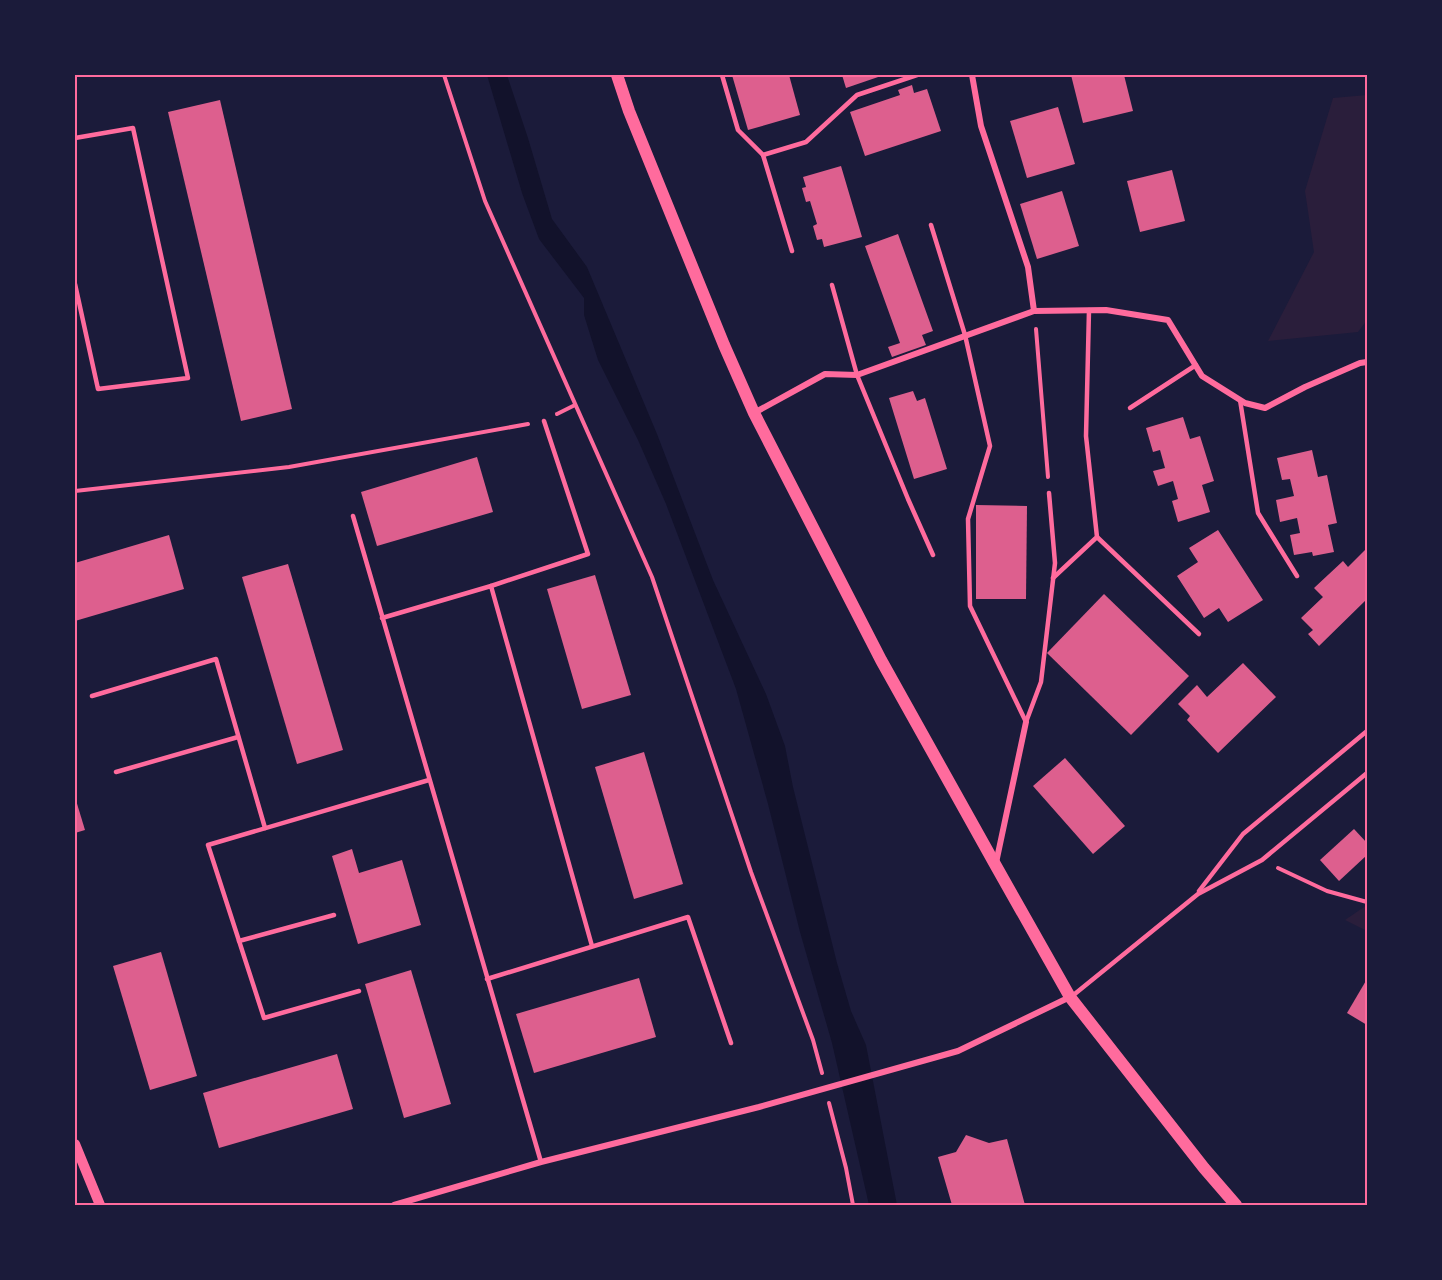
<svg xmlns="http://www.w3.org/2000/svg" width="1442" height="1280" font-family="Jost,sans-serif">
<rect width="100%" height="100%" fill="#1b1b3a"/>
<g fill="#2a1e3b">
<polygon points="1367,95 1367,320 1358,332 1268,341 1314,252 1305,191 1333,98"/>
<polygon points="1367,905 1367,931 1345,920"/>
</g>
<polygon fill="#12122b" points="487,75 507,75 528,138 552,219 587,267 657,434 713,580 766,694 785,746 793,787 837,963 851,1011 866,1045 897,1205 869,1205 832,1043 800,932 768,804 736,689 666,504 638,440 598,360 584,315 584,298 539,239 522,193"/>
<g fill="#dd5f8e">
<polygon points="732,75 789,75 800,115 748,130"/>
<polygon points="842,75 884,75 846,88"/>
<polygon points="1071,75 1124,75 1133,111 1083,123"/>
<polygon points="912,85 914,93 927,89 941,131 865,156 850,112 900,95 898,90"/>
<polygon points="220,100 292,409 241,421 168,112"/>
<polygon points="1058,107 1075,164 1027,178 1010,121"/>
<polygon points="841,166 862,237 824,247 822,239 817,240 813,226 817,224 810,201 806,202 802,188 806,187 803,177"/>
<polygon points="1172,170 1185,221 1140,232 1127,181"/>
<polygon points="1062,191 1079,246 1037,259 1020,204"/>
<polygon points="898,234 933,331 922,335 926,345 892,357 888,347 900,343 865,246"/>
<polygon points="913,391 917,401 925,398 947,469 914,479 889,398"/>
<polygon points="1183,417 1190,439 1200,436 1214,481 1202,485 1210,512 1178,522 1172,501 1178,499 1173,481 1158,486 1153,471 1165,468 1160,450 1153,452 1146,428"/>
<polygon points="1312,450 1318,477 1327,475 1337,523 1328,525 1334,552 1313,556 1312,552 1294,555 1290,535 1300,533 1297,518 1280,522 1276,500 1294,496 1290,479 1282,480 1277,458"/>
<polygon points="477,457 493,512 377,546 361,492"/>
<polygon points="976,505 1027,506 1026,599 976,599"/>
<polygon points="1218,530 1263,600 1228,622 1219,608 1204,618 1177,576 1198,562 1189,548"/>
<polygon points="169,535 184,589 75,621 75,563"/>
<polygon points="1367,548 1367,599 1319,646 1308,634 1313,630 1301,618 1323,597 1314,588 1343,561 1348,567"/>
<polygon points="288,564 343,750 297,764 242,577"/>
<polygon points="595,575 631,695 582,709 547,589"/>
<polygon points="1104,594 1189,676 1131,735 1047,653"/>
<polygon points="1243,663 1276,697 1218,753 1187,720 1190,716 1178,704 1197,685 1207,697"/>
<polygon points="644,752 683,884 634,899 595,767"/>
<polygon points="1065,758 1125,826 1093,854 1033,786"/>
<polygon points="75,797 85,830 75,833"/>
<polygon points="1354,829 1367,843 1367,855 1339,881 1320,860"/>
<polygon points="352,849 359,873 402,860 421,925 358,944 332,856"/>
<polygon points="161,952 197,1076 150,1090 113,966"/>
<polygon points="411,970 451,1104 404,1118 365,984"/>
<polygon points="639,978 656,1037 534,1073 516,1014"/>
<polygon points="1367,979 1367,1025 1347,1013"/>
<polygon points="337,1054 353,1109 219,1148 203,1093"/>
<polygon points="966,1135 989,1143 1007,1139 1025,1205 952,1205 938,1157 956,1152"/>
</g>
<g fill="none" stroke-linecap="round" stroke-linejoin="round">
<g stroke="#ff6b9d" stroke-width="4">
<polyline points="444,75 485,201 652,577 751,872 813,1040 822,1073"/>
<polyline points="1036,329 1048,477"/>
<polyline points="557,414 575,405"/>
<polyline points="75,491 289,467 528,424"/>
<polyline points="1278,868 1327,891 1367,902"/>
<polyline points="829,1103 846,1168 853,1205"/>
</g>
<g stroke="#ff6b9d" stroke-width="4.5">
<polyline points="722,75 738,130 763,155 792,251"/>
<polyline points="75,138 133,128 188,378 98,389 75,284"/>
<polyline points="763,155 806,142 857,95 917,75"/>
<polyline points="931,225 965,335 990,446 968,519 970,606 1026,722"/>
<polyline points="832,285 857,375 908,499 933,555"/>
<polyline points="1240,400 1258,513 1297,576"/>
<polyline points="1130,408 1196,365"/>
<polyline points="353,516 541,1162"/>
<polyline points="1097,537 1199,634"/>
<polyline points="1053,578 1097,537 1086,436 1089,310"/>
<polyline points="491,586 588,554 544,421"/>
<polyline points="382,618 491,586 592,946"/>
<polyline points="92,696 216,659 265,828"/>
<polyline points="1026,722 1041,682 1055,563 1049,493"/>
<polyline points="116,772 238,737"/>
<polyline points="1199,891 1243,834 1367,731"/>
<polyline points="239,941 334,915"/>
<polyline points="487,979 688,917 731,1043"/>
<polyline points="359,991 264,1018 208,845 429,780"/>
<polyline points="1071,997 1198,894 1262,860 1367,773"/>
</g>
<g stroke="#ff6b9d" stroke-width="6">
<polyline points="972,75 981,126 1028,267 1034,311"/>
<polyline points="754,413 825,374 857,375 1034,311 1106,310 1168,320 1202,376 1245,403 1265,408 1305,387 1360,363 1367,362"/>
<polyline points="996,863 1026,722"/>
<polyline points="394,1205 541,1162 759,1107 958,1051 1070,997"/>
</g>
<polyline stroke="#ff6b9d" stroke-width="10" points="75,1144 100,1205"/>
<polyline stroke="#ff6b9d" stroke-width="12" points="617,75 629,111 724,345 754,413 881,660 996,866 1070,997 1204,1168 1236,1205"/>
</g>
<rect width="1442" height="1280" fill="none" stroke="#1b1b3a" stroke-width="153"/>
<rect x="76" y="76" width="1290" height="1128" fill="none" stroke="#ff6b9d" stroke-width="2"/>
</svg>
